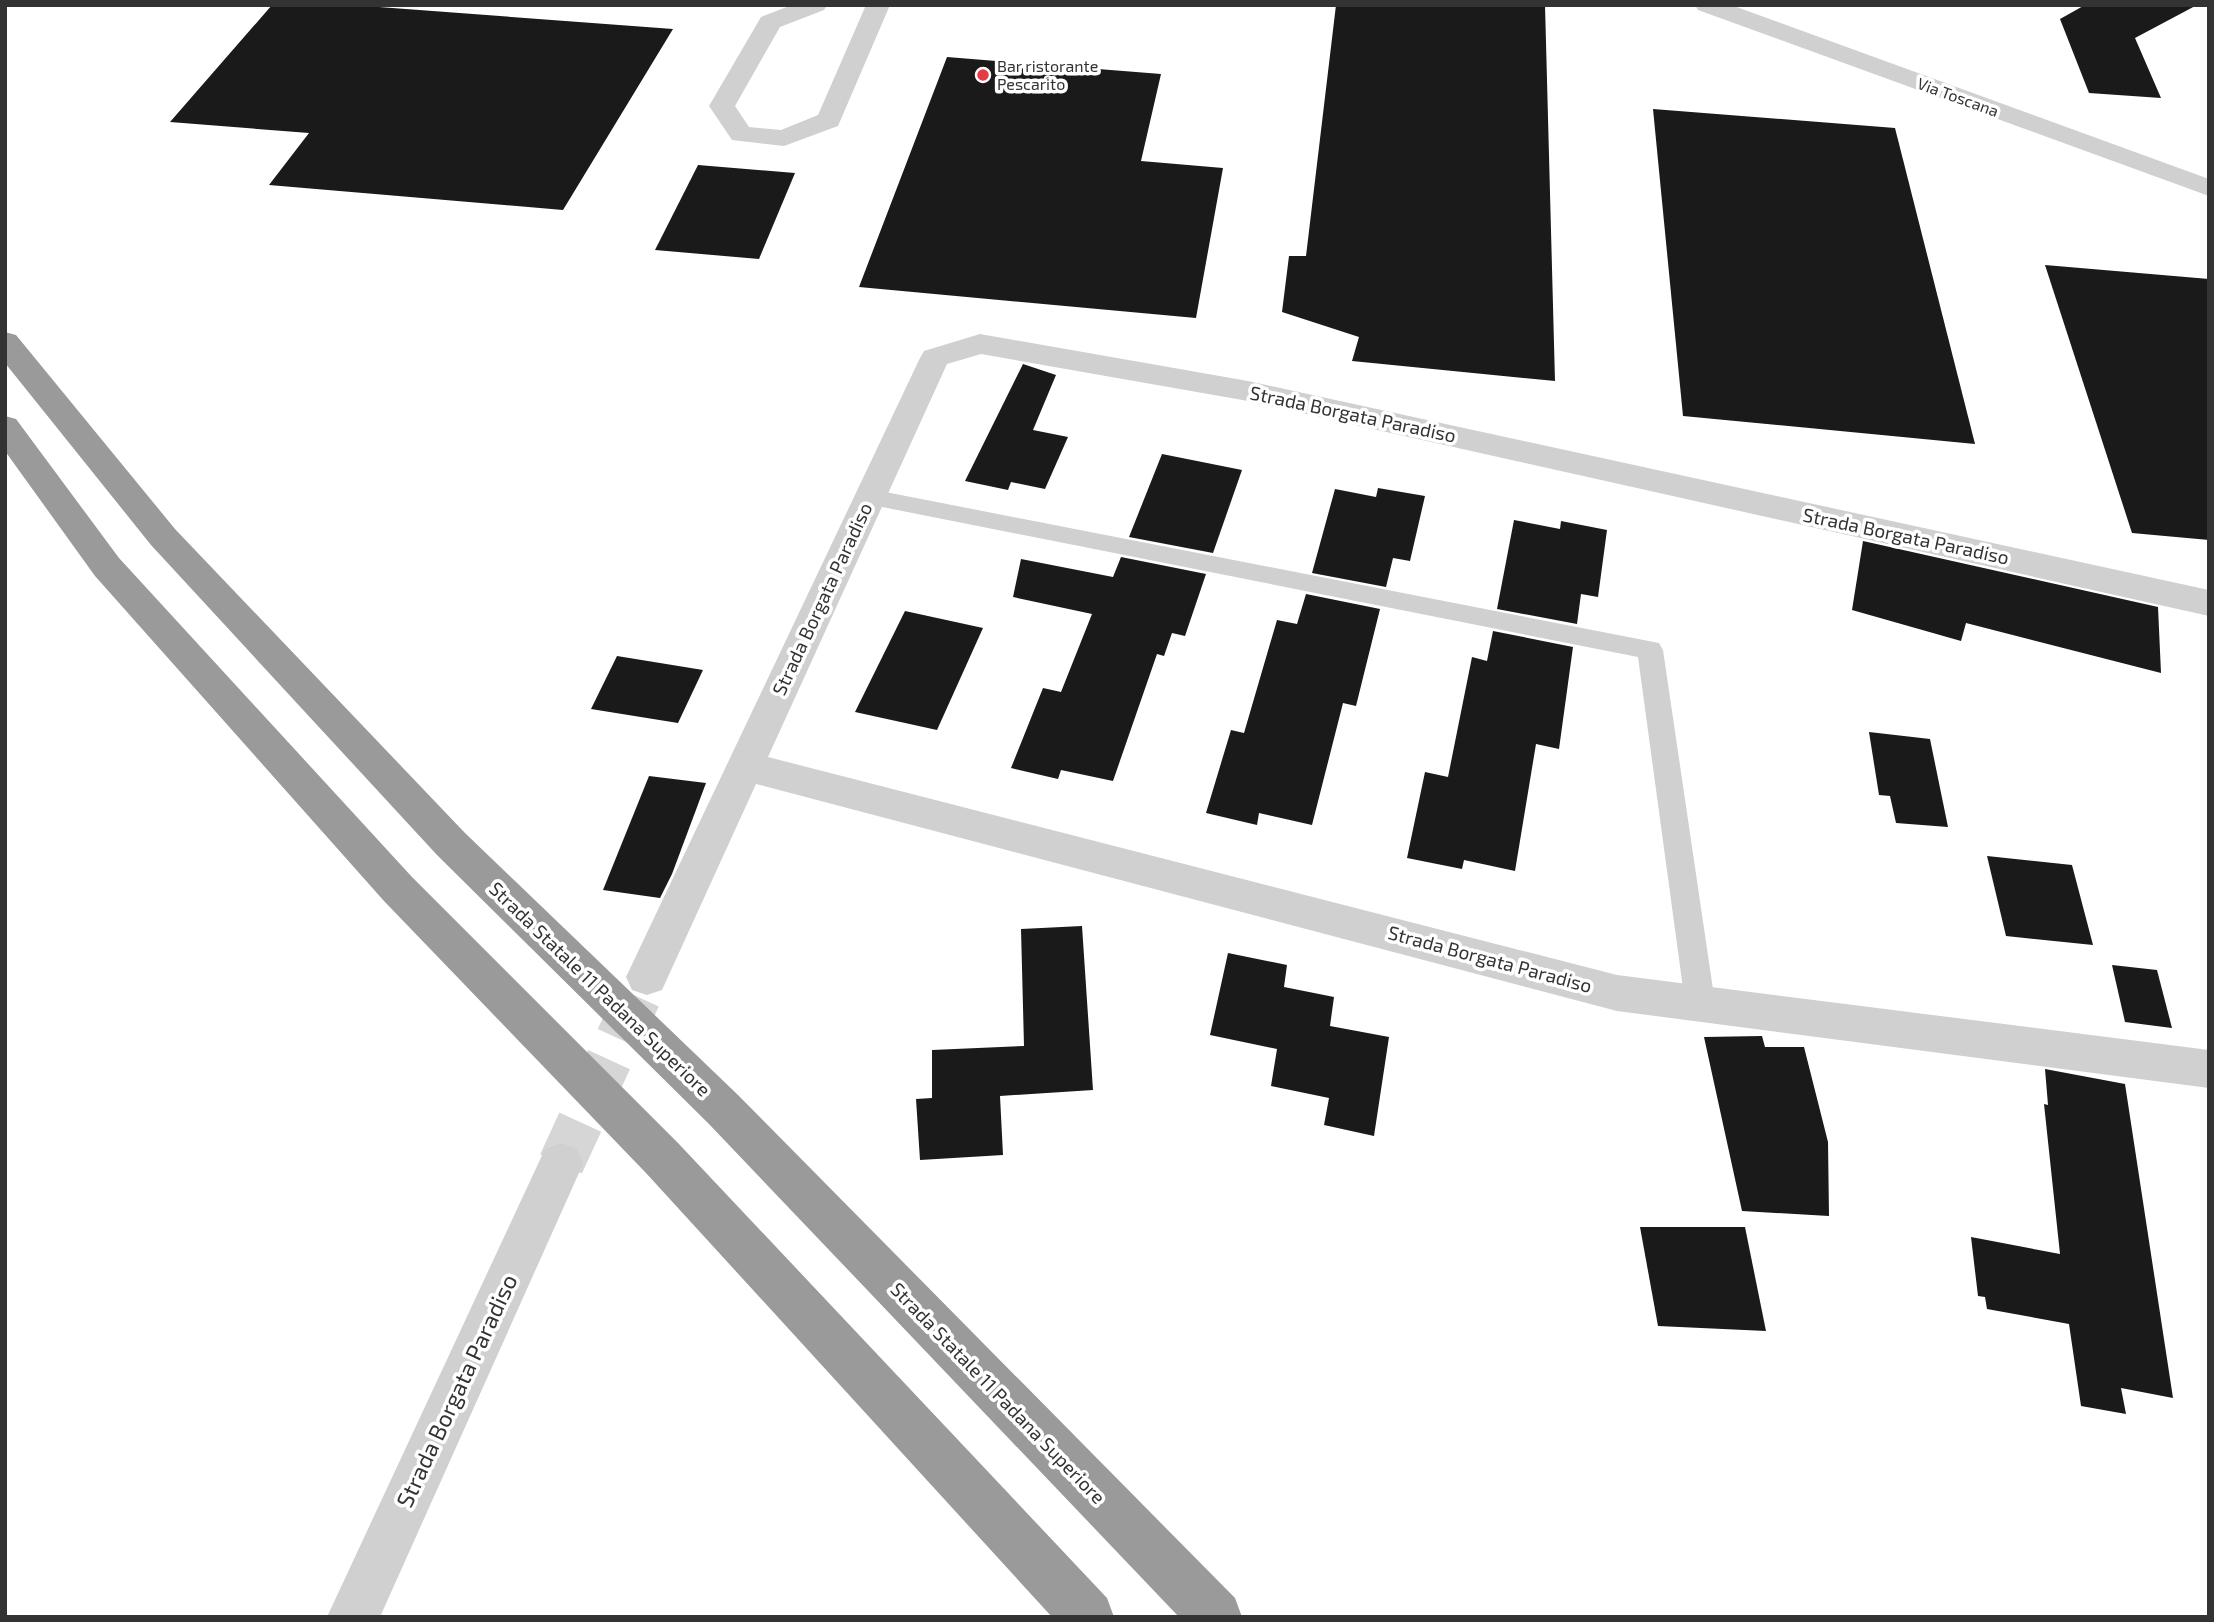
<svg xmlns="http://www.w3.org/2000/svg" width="2214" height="1622" font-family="'Exo 2',sans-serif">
<rect width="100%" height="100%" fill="#fff"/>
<g fill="#1a1a1a">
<polygon points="272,5 352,5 673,29 563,210 269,185 309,133 170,122"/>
<polygon points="1336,5 1545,5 1555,381 1352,361 1359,337 1282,312 1289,256 1306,256"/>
<polygon points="2085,5 2197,5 2135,38 2161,98 2089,93 2060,19"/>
<polygon points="947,57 1161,74 1141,161 1223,168 1196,318 859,287"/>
<polygon points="1653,109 1895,128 1975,444 1683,416"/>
<polygon points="698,165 795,173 759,259 655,250"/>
<polygon points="2045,265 2209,279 2209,540 2132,533"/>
<polygon points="1023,364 1056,375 1033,430 1068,437 1045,489 1011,482 1008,490 965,481"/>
<polygon points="1162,454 1242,470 1213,553 1129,537"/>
<polygon points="1378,488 1425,496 1410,561 1393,558 1386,587 1312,573 1335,489 1376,497"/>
<polygon points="1514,520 1560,529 1561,521 1607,530 1598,597 1581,594 1577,624 1497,609"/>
<polygon points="1863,541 2158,607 2161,673 1966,623 1961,641 1852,610"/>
<polygon points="1121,557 1206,574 1185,636 1172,633 1164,656 1157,654 1113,781 1061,770 1058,779 1011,768 1043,688 1061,692 1092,614 1013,597 1021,559 1113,577"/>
<polygon points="1306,594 1380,609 1356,706 1343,703 1312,825 1259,813 1257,825 1206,813 1231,730 1244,733 1277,620 1297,624"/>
<polygon points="905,611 983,628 937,730 855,712"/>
<polygon points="1493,631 1573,647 1559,749 1536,744 1515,871 1464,860 1462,869 1407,858 1425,772 1448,777 1472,657 1487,661"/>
<polygon points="617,656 703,670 678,723 591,709"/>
<polygon points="1869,732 1930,739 1948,827 1896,823 1890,796 1879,795"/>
<polygon points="649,776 706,783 672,874 660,898 603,890"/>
<polygon points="1987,856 2072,865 2093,945 2006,936"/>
<polygon points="1082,926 1093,1090 1000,1096 1003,1155 920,1160 916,1099 932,1098 932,1050 1024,1046 1021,929"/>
<polygon points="1228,953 1287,965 1284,987 1334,997 1330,1026 1389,1037 1374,1136 1324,1125 1329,1098 1271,1086 1277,1049 1210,1035"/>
<polygon points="2112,965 2157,970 2172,1028 2125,1022"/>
<polygon points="1762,1036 1765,1047 1804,1047 1828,1142 1829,1216 1742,1211 1704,1037"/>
<polygon points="2045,1069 2125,1084 2173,1398 2121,1388 2126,1414 2081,1406 2069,1324 1987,1309 1985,1297 1978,1296 1971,1237 2060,1254 2044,1104 2048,1105"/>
<polygon points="1640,1227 1745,1227 1766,1331 1658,1326"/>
</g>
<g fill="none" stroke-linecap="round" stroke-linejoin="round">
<polyline stroke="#d6d6d6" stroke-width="46" stroke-dasharray="46 23" stroke-linecap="butt" points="561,1164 647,977"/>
<polygon fill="#d0d0d0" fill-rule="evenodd" points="870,489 1659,643 1663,650 1715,1003 1711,1012 1700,1016 1689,1012 1685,1003 1638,657 862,503 858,497 862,491"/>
<g fill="#d0d0d0" fill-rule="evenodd">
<polygon points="792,5 827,5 824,10 780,27 735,106 749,127 781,130 818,115 866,5 890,5 838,126 784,146 732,140 709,106 761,17"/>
<polygon points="1695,5 1731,5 2209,179 2209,196 1698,10"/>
<polygon points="980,334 1248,381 2209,590 2209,616 1248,401 981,354 947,364 768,757 1617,975 2209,1050 2209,1088 1617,1011 756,784 662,990 647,995 632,990 626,977 920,358 924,351"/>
<polygon points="561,1143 577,1149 583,1164 380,1617 327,1617 545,1149"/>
</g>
<g fill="#9a9a9a" fill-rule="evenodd">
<polygon points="5,332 16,335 175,529 465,833 738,1095 1235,1598 1242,1617 1179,1617 708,1123 437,855 151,545 5,363"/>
<polygon points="5,416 16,419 119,558 412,877 678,1143 1107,1598 1114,1617 1052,1617 646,1173 384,901 95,576 5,451"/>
</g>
</g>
<circle fill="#e63946" stroke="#fff" stroke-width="2.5" cx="983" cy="75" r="7"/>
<g text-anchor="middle" stroke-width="7" stroke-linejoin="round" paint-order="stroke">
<g font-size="16" fill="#333" stroke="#fff" text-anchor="start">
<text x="997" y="72">Bar ristorante<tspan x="997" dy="18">Pescarito</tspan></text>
</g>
<g font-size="16" fill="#333" stroke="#fff">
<text transform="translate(1958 97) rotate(20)" y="6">Via Toscana</text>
</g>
<g font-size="19" fill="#333" stroke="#fff">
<text transform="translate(1353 414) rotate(12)" y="7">Strada Borgata Paradiso</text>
<text transform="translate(1906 536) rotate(12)" y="7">Strada Borgata Paradiso</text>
<text transform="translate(822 599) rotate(-65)" y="7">Strada Borgata Paradiso</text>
<text transform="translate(1490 959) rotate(15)" y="7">Strada Borgata Paradiso</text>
<text transform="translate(600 989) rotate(44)" y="7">Strada Statale 11 Padana Superiore</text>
<text transform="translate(998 1393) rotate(46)" y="7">Strada Statale 11 Padana Superiore</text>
</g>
<g font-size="23" fill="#333" stroke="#fff">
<text transform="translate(457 1391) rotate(-65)" y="8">Strada Borgata Paradiso</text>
</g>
</g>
<rect width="2214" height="1622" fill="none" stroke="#333333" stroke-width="14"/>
</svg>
